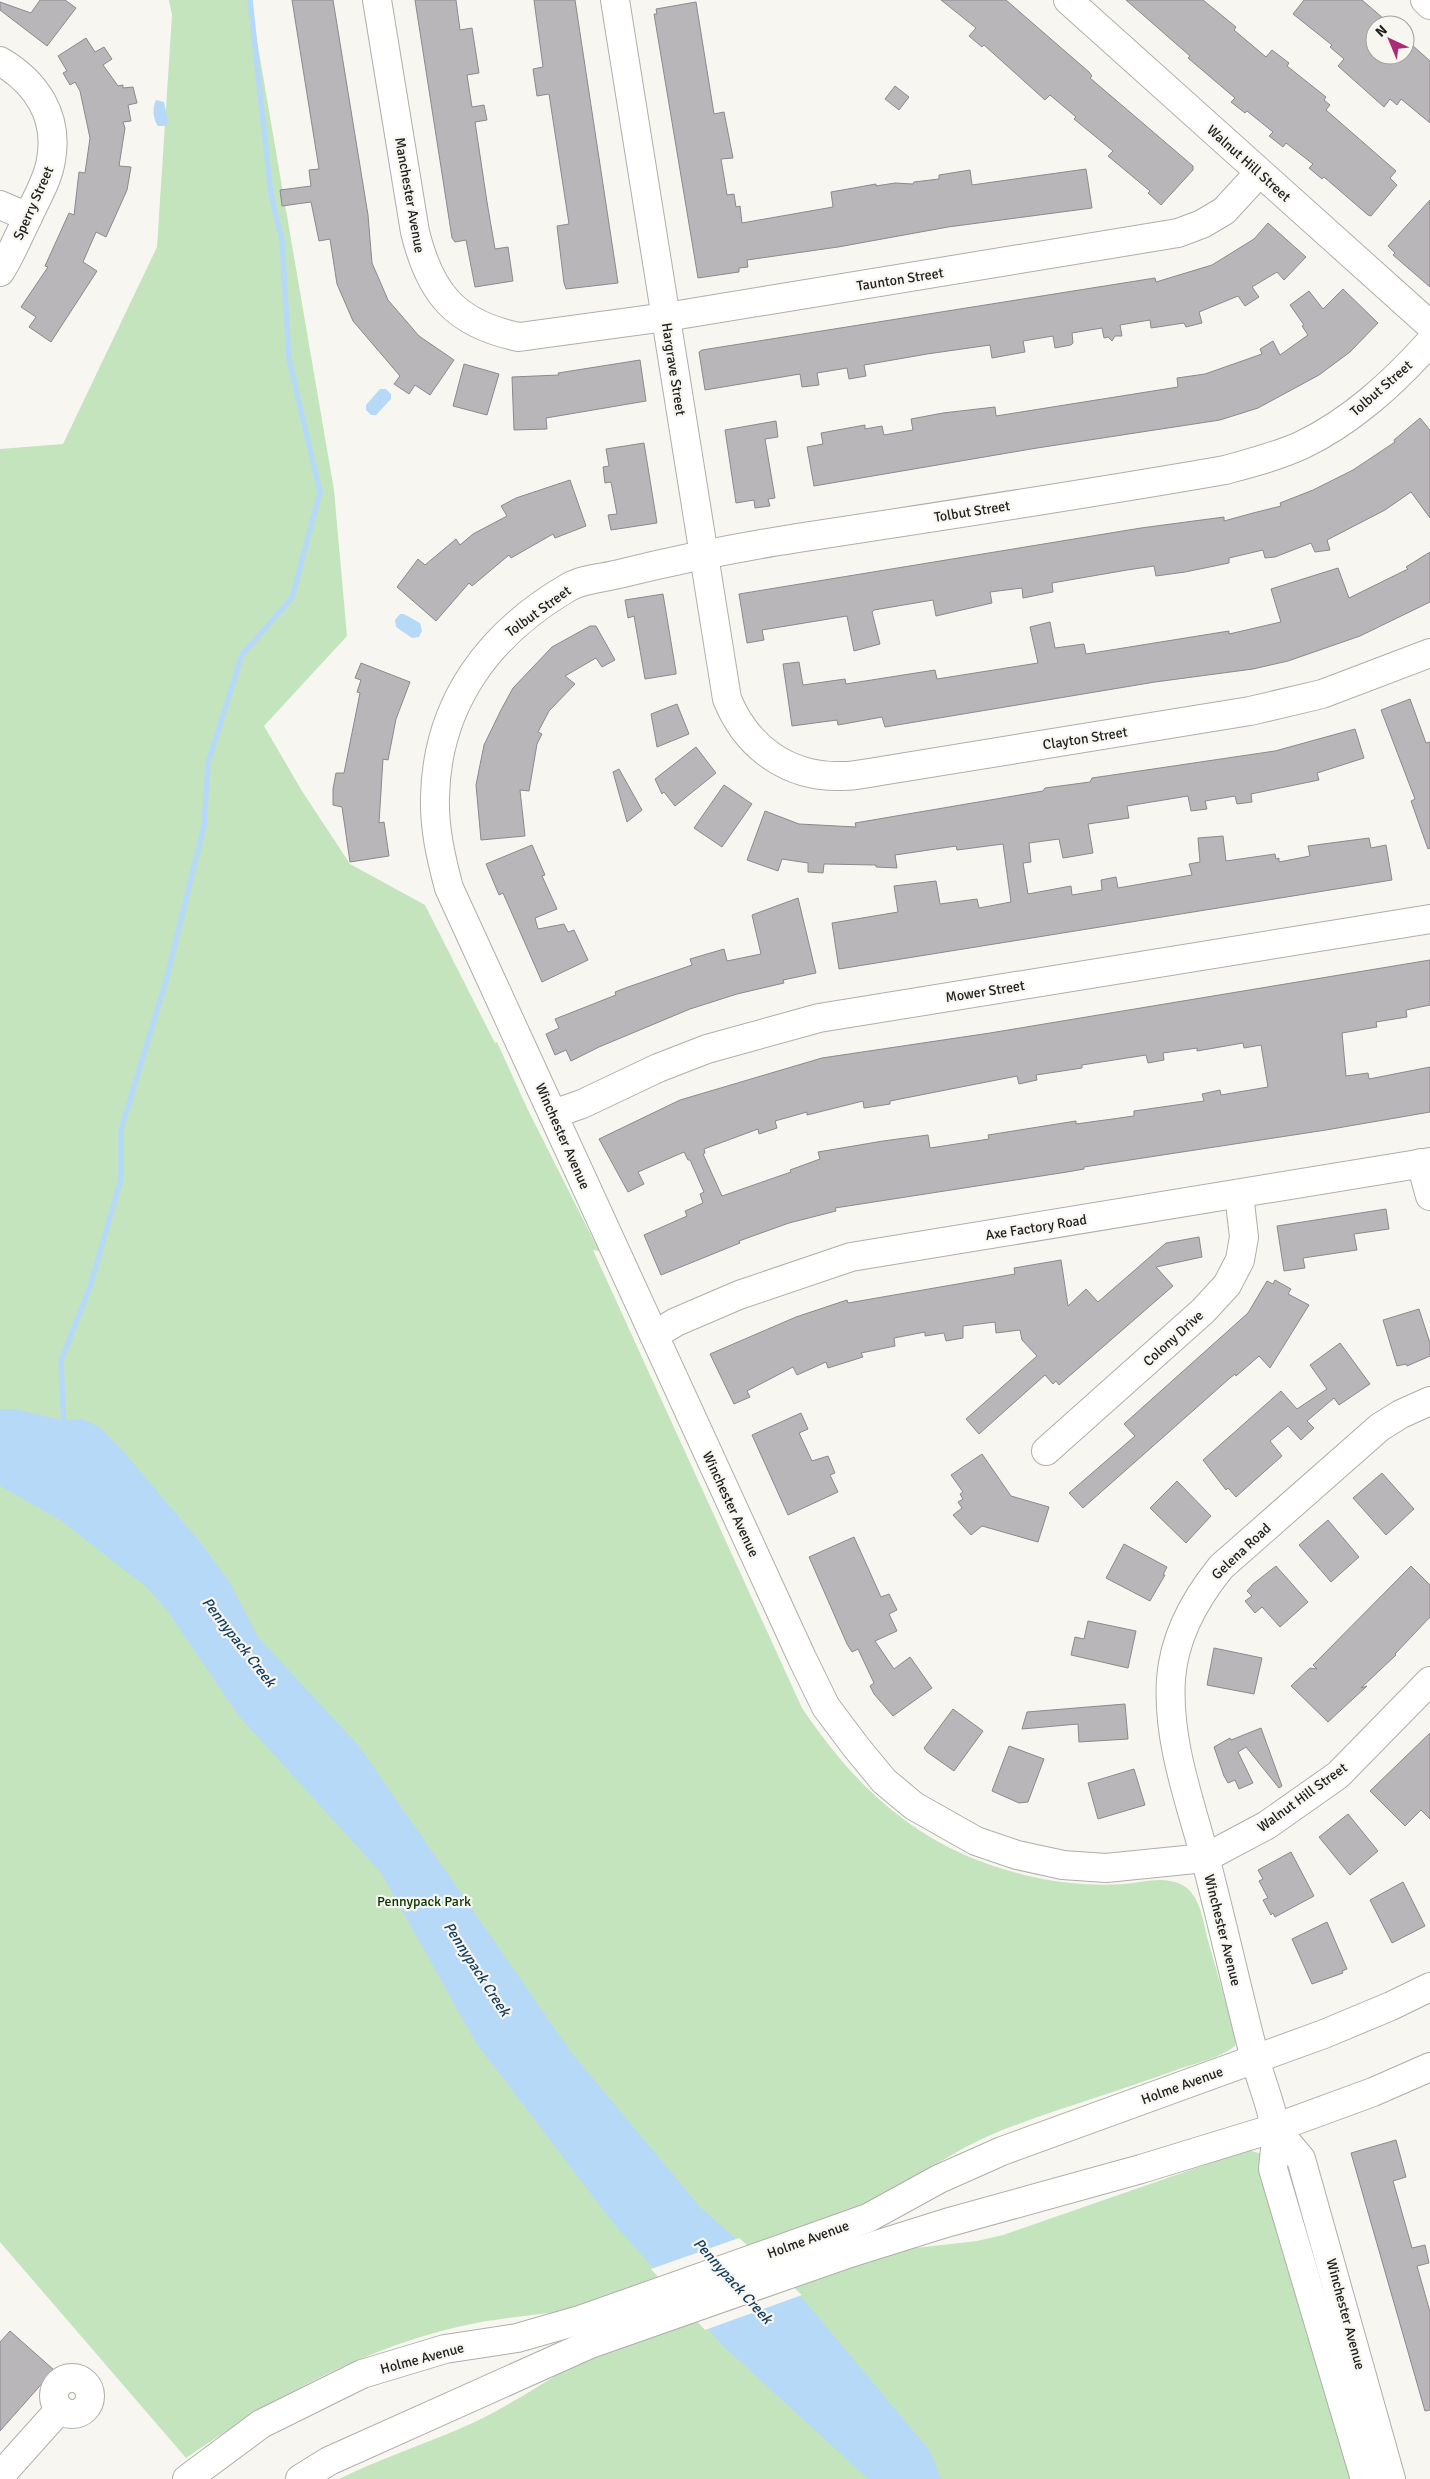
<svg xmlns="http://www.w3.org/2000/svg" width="1430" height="2479" font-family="Signika,sans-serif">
<rect width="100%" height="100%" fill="#f8f6f1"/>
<path fill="#c4e4be" d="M169 0H250L334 490 347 636 264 726 302 791 350 864 425 905 495 1043 497 1042 527 1108 599 1251 593 1250 802 1708C863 1798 929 1855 1038 1878 1066 1884 1096 1886 1125 1884 1139 1883 1155 1878 1170 1881 1177 1882 1185 1885 1190 1891 1202 1904 1204 1927 1209 1944 1218 1975 1227 2007 1236 2039L1235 2046C1220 2058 1197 2063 1179 2069 1120 2091 1059 2108 1000 2131 955 2149 917 2178 874 2199L871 2258 907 2249 977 2241 1003 2235 1248 2150 1262 2154 1356 2479H339C378 2460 419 2446 459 2429 499 2412 535 2388 572 2366L564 2311C530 2316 495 2318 462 2326 360 2349 272 2399 186 2458L0 2242V449L63 444 157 247 172 15Z"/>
<g fill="#b7d9f8">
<path d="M156 100 164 102 168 121 165 126H158C153 120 152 107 156 100Z"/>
<polygon points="380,389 386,389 391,394 391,399 376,415 371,415 366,410 366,405"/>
<polygon points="400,614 404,614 420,623 422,631 419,637 412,638 396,627 395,620"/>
<polygon points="0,1409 14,1409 62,1420 83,1419 101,1428 124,1452 200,1542 229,1581 258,1637 359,1746 571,2052 700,2207 804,2300 930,2451 941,2479 868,2479 723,2346 614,2224 476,2043 381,1873 238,1715 166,1609 145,1586 60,1520 0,1486"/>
</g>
<polygon fill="#f8f6f1" points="739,2238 802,2295 705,2330 651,2269"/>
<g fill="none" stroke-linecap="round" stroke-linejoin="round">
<polyline stroke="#b7d9f8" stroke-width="5.5" points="64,1427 61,1361 90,1287 121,1179 121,1130 166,981 204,826 208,763 242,655 292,598 320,492 289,359 282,240 271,195 250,0"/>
</g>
<g fill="#b9b6ba" stroke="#8c898d" fill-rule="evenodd">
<polygon points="40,0 65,0 76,8 47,46 0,10 0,2 31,13"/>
<polygon points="292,0 333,0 368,215 372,263 388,300 419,336 454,360 430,395 415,385 409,394 394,384 400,376 353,321 337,284 330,239 319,241 311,202 282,206 280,190 311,186 309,170 319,169"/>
<polygon points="415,0 456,0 460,30 472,28 479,73 467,75 472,107 484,105 487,120 475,122 487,202 495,249 508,247 513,281 475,287 466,240 455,242 452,238"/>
<polygon points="534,0 575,0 618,283 566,289 564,283 557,226 569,224 549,94 537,96 533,69 543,67"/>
<polygon points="941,0 1006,0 1089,72 1092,76 1090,78 1193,166 1193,170 1161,205 1148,193 1150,191 1108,156 1113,151 1074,119 1076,117 1050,95 1045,100 984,45 982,47 969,36 976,28"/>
<polygon points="1126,0 1203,0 1236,27 1234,30 1266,57 1272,50 1289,63 1287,66 1326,97 1324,100 1330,105 1326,110 1396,171 1390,178 1397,185 1371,216 1368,215 1324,177 1322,179 1309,168 1313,164 1286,143 1283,147 1269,136 1273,132 1247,111 1245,113 1231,102 1235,98 1188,58 1190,56"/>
<polygon points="1304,0 1362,0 1391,25 1375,25 1375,55 1405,55 1412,45 1430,61 1430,123 1401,99 1397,105 1390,99 1384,107 1338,66 1344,59 1330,47 1332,45 1293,14"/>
<polygon points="696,2 714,114 724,112 733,158 721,159 727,195 734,194 736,207 740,206 742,223 833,207 831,192 876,184 876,186 895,183 913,184 914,182 939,179 939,175 970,170 972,185 1086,169 1092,208 948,227 838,247 747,260 748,267 739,268 739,272 698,278 654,14 657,14 656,9"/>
<polygon points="86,38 95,52 104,47 112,59 103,65 118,86 123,85 123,88 133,87 137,103 128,105 131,121 123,122 125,128 119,166 131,167 127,190 106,237 96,232 83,262 97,271 51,342 29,327 36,317 21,307 48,267 45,266 69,213 74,215 79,172 85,173 90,138 80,91 75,82 70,85 63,73 67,71 58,56"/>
<polygon points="895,86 909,97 899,110 885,99"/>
<polygon points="1430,200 1430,287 1393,255 1395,253 1388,246"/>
<polygon points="1268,223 1306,257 1284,280 1277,272 1252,287 1259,297 1245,306 1238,296 1199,312 1202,323 1186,327 1184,323 1151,328 1150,320 1120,325 1122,336 1115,336 1112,341 1108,337 1104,338 1102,328 1072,333 1073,343 1071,345 1055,348 1053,336 1023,341 1025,352 992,358 990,345 927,354 864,365 866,376 849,379 847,368 817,373 819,385 802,387 800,374 705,390 699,352 702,350 1155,278 1156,282 1212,265 1254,239"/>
<polygon points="1343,289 1378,323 1350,352 1319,375 1258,408 1220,420 1037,448 814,486 807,447 823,444 821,433 865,425 865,429 882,426 884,435 913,430 911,419 943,413 995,407 996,416 1178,387 1177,378 1205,374 1262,354 1260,349 1273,341 1280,355 1308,335 1302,326 1304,325 1290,305 1309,291 1323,309"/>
<polygon points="640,360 646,401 546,418 547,429 514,430 512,377 559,375 558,373"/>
<polygon points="464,364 499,374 487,415 453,406"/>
<polygon points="1420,418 1430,430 1430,518 1411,492 1385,510 1327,540 1330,550 1315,552 1311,543 1275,557 1265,558 1263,550 1229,558 1229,563 1185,572 1156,576 1154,566 1127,570 1052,583 1053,592 1023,598 1022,588 990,592 992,603 936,616 933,600 874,610 872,612 880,644 854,651 847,616 762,630 764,640 747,643 739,594 1141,528 1224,517 1224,521 1253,513 1281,506 1280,503 1313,490 1353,470 1395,442 1394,440"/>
<polygon points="776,421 778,437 765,439 775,498 768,499 770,506 755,508 754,500 736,503 725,430"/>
<polygon points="644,443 657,523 611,530 608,515 617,514 611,482 605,483 603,467 609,466 606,449"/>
<polygon points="570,480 586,526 555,538 553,534 511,558 509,555 472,586 469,583 436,621 397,587 418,559 425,565 456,539 460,545 473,534 507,516 501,506 516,498"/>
<polygon points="1430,552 1430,602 1360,636 1288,661 1253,669 1155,682 885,727 882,717 838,725 837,720 792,726 783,664 799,662 803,685 845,679 846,684 935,670 937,679 1038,663 1030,627 1050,622 1055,648 1084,644 1086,654 1229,631 1229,634 1281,622 1271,589 1338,568 1349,598 1408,569 1406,567"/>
<polygon points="663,594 676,672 676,674 645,679 634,616 628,618 625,600"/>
<polygon points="590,626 596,626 615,660 602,667 596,658 565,676 575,684 549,711 538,732 542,734 537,744 529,791 520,790 525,836 481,840 476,785 484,745 501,710 513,688 552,647"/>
<polygon points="361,663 410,682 396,719 388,760 383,759 379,823 384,822 389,856 350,862 342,807 333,805 333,789 336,773 344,773 360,693 357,692 361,680 355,678"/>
<polygon points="1410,699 1426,743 1430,742 1430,848 1428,849 1411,801 1415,799 1381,710"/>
<polygon points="677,704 689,734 657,747 651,714"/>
<polygon points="1355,729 1364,758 1317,773 1319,780 1251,794 1252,802 1237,804 1235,796 1205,801 1207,809 1191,811 1188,796 1127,806 1129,818 1088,824 1093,853 1063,858 1059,839 1029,843 1031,862 1023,863 1028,894 1071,886 1072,895 1102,890 1101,880 1116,877 1118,888 1192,875 1189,864 1200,862 1198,838 1223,836 1226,861 1275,854 1276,859 1279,858 1279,862 1310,856 1308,846 1369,838 1371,848 1386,845 1392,880 839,969 832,923 898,912 894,886 936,881 940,904 977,899 979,908 1011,902 1003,844 957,850 956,846 895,855 897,868 876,867 876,865 824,864 823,873 808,872 808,863 782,859 778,871 747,860 765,811 799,824 856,827 855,823 1043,791 1045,788 1090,782 1092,778 1275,751"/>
<polygon points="696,747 716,773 675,806 664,792 662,794 655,779"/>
<polygon points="619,769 642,810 627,822 613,772"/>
<polygon points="724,785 752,804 722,847 694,828"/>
<polygon points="532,845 545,875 542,876 557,909 535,918 538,929 564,924 568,932 574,930 588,960 542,982 503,893 499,895 486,864"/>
<polygon points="798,898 816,973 783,980 784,983 737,994 690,1009 599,1047 571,1061 566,1050 555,1055 546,1034 559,1028 555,1019 616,995 615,992 628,987 692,965 690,959 724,949 727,961 761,954 752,915"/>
<path d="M1430 960V1005L1406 1010 1407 1017 1376 1022 1377 1027 1342 1033 1346 1076 1368 1073 1369 1079 1430 1067V1112L1326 1130 1084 1167V1169L1067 1172 835 1208 836 1211 789 1223 739 1241 740 1243 661 1275 644 1235 687 1216 685 1211 703 1203 700 1194 704 1192 690 1160H688L684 1152 638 1172 644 1184 628 1192 599 1139 680 1100 822 1058 990 1033ZM1243 1043 1244 1048 1261 1045 1268 1087 1221 1095 1220 1090 1202 1094 1204 1101 1134 1111V1116L1076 1124V1121L988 1135 989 1139 930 1148 928 1135 883 1141 818 1152 820 1159 790 1170 791 1172 722 1196 703 1154 705 1153 704 1149 758 1129 759 1134 777 1128 775 1121 807 1112V1115L863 1101 864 1108 890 1104V1101L1017 1076 1019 1084 1037 1080 1036 1075 1082 1068V1065L1146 1055 1148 1063 1164 1060 1163 1053 1197 1048V1051Z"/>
<polygon points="1386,1209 1389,1229 1354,1234 1357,1250 1303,1258 1305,1268 1284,1271 1277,1226"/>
<polygon points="1199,1237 1202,1257 1156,1267 1173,1286 1059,1385 1056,1381 1053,1384 1045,1375 979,1434 966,1419 1037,1356 1022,1340 1020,1330 996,1333 995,1322 963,1326 963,1338 946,1341 944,1333 925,1336 925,1332 894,1338 895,1346 861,1353 863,1357 828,1368 826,1362 797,1375 793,1367 747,1391 750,1397 734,1404 710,1354 796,1317 847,1300 848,1303 1015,1274 1014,1268 1061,1260 1068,1306 1086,1289 1098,1302 1166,1243"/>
<polygon points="1275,1280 1291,1289 1288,1294 1309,1305 1270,1368 1259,1356 1236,1376 1235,1374 1230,1378 1083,1508 1069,1493 1135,1436 1124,1424 1248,1313 1267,1281 1273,1284"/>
<polygon points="1419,1309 1430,1343 1430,1356 1407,1366 1406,1364 1397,1366 1383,1320"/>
<polygon points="1340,1343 1370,1384 1339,1405 1334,1398 1307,1421 1314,1428 1301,1440 1288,1426 1270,1441 1282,1456 1236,1497 1228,1488 1226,1490 1203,1460 1281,1391 1297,1409 1327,1389 1310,1365"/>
<polygon points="801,1413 808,1429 799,1433 812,1461 828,1456 835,1473 830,1475 838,1492 788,1515 752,1435"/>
<polygon points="982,1454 1011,1496 1049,1507 1038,1542 982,1526 971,1535 953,1515 962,1508 958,1502 963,1499 960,1494 963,1492 951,1475"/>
<polygon points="1382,1473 1414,1509 1386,1535 1353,1498"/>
<polygon points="1177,1481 1211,1516 1186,1543 1150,1508"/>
<polygon points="1328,1520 1359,1557 1331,1582 1299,1545"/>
<polygon points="854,1537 881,1597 889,1594 897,1610 889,1614 897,1631 875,1641 894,1669 910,1657 932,1688 893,1716 874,1694 870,1686 874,1683 858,1649 852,1652 847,1644 809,1557"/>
<polygon points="1124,1544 1167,1567 1163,1575 1165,1575 1150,1601 1106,1578"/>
<polygon points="1276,1566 1308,1602 1280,1627 1262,1607 1255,1613 1245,1601 1252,1596 1247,1591 1253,1584"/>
<polygon points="1411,1566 1430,1585 1430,1617 1395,1654 1396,1655 1361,1688 1367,1686 1328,1722 1291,1686 1310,1668 1317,1669 1313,1665"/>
<polygon points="1088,1621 1136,1631 1128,1668 1071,1655 1075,1637 1084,1639"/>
<polygon points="1214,1648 1262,1658 1254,1694 1207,1685"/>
<polygon points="1125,1704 1128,1739 1079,1742 1078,1724 1022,1729 1027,1712"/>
<polygon points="953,1709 983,1731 954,1771 927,1752 924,1748"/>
<polygon points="1261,1728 1282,1786 1279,1788 1246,1747 1238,1752 1253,1783 1239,1789 1235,1780 1228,1783 1224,1776 1214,1747 1230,1738 1231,1740"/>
<polygon points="1430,1733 1430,1819 1421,1810 1405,1826 1370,1791"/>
<polygon points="1009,1746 1044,1759 1028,1802 1019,1803 992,1791"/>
<polygon points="1134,1769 1145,1805 1098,1819 1088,1783"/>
<polygon points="1348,1814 1378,1851 1350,1875 1319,1837"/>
<polygon points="1291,1852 1314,1896 1275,1917 1273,1913 1271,1915 1263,1900 1268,1898 1259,1881 1263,1879 1258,1870"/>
<polygon points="1403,1882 1425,1926 1392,1943 1370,1900"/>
<polygon points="1327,1922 1347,1969 1342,1971 1343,1973 1312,1984 1292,1939"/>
<polygon points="1396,2140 1406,2177 1393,2181 1412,2248 1425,2245 1429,2263 1417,2266 1430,2312 1430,2410 1425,2411 1351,2153"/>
<polygon points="10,2331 54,2370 0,2431 0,2342"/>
</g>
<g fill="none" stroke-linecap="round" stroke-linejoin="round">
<g stroke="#b0aea9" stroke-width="30">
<g id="minor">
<path d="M377 0 415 232C430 293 455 324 519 337L666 317 1178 233 1202 224 1224 211 1259 173"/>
<path d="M615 0 727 699C747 748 789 778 843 776 855 776 868 773 881 771L1250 711 1322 694 1430 653"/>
<polyline points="1068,0 1430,325"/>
<polyline points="1425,0 1430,5"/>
<path d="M0 61C36 82 59 116 51 160 48 180 36 199 28 217 19 235 11 255 0 272"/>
<polyline points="0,205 28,217"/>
<path d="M1430 342C1393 383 1352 421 1302 445 1278 456 1251 463 1225 470 1077 496 928 518 779 541 725 550 672 561 619 574 603 578 583 579 569 587 490 633 437 702 435 797 434 828 441 858 449 888L802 1658 826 1707 856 1747 884 1781 914 1806 976 1841 1017 1855 1063 1865 1106 1868 1205 1858 1267 1825 1338 1775 1430 1681"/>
<polyline points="553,1114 582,1104 658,1068 707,1049 819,1018 1430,919"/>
<polyline points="1421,1163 1430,1196"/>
<polyline points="654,1335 676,1322 739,1295 851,1257 1430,1162"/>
<polyline points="1046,1451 1203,1311 1227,1285 1240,1260 1244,1237 1239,1194"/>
<polyline points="1275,2128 1301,2159 1391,2479"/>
<circle cx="72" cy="2396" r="18"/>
<polyline points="0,2476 60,2409"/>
<path d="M1365 2479 1273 2169C1274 2156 1277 2140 1275 2128 1271 2103 1260 2079 1254 2055 1237 1989 1222 1922 1205 1857 1189 1799 1167 1739 1171 1679 1174 1637 1195 1599 1221 1567L1380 1427 1401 1414 1430 1401"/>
</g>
</g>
<g stroke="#b0aea9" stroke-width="30">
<g id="major">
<polyline points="187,2479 261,2424 362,2374 445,2349 517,2338 580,2320 868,2218 939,2179 1002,2151 1324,2034 1391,2006 1430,1987"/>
<polyline points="300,2479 329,2461 590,2344 844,2255 946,2223 1141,2169 1275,2128 1373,2092 1430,2067"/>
</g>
</g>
<use href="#minor" stroke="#fff" stroke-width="28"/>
<use href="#major" stroke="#fff" stroke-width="28"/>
</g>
<g text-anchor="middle" stroke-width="4.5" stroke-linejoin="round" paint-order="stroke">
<g font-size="14" fill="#222120" stroke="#f8f6f1">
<text transform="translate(1249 163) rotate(42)" y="5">Walnut Hill Street</text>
<text transform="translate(410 195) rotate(80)" y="5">Manchester Avenue</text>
<text transform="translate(33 203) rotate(-66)" y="5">Sperry Street</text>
<text transform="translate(900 279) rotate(-9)" y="5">Taunton Street</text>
<text transform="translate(674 369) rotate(81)" y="5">Hargrave Street</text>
<text transform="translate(1381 388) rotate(-41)" y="5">Tolbut Street</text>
<text transform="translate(972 511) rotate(-9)" y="5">Tolbut Street</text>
<text transform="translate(538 611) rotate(-36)" y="5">Tolbut Street</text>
<text transform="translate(1085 738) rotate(-9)" y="5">Clayton Street</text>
<text transform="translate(985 991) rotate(-9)" y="5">Mower Street</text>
<text transform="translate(563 1136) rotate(66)" y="5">Winchester Avenue</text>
<text transform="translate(1036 1227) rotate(-9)" y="5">Axe Factory Road</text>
<text transform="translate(1173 1338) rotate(-42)" y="5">Colony Drive</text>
<text transform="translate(731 1504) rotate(65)" y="5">Winchester Avenue</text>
<text transform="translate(1241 1551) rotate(-43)" y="5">Gelena Road</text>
<text transform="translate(1302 1797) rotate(-36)" y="5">Walnut Hill Street</text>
<text transform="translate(1223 1930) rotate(76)" y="5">Winchester Avenue</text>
<text transform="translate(1182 2085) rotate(-20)" y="5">Holme Avenue</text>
<text transform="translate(808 2239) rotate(-20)" y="5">Holme Avenue</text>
<text transform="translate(1346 2314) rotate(75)" y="5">Winchester Avenue</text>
<text transform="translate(422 2358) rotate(-15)" y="5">Holme Avenue</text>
</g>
<g font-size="14" fill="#063700" stroke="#f8f6f1">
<text x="424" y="1906">Pennypack Park</text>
</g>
<g font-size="15" font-style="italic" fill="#143e5f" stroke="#f8f6f1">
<text transform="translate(239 1642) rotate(52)" y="5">Pennypack Creek</text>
<text transform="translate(477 1969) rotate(57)" y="5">Pennypack Creek</text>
<text transform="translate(733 2281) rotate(48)" y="5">Pennypack Creek</text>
</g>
</g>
<g transform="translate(1390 40) rotate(316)"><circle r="24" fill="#f8f6f1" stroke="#a2a19d"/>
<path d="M0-4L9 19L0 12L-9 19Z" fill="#ac2b77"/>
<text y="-8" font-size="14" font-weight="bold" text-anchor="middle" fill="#222120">N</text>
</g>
</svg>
